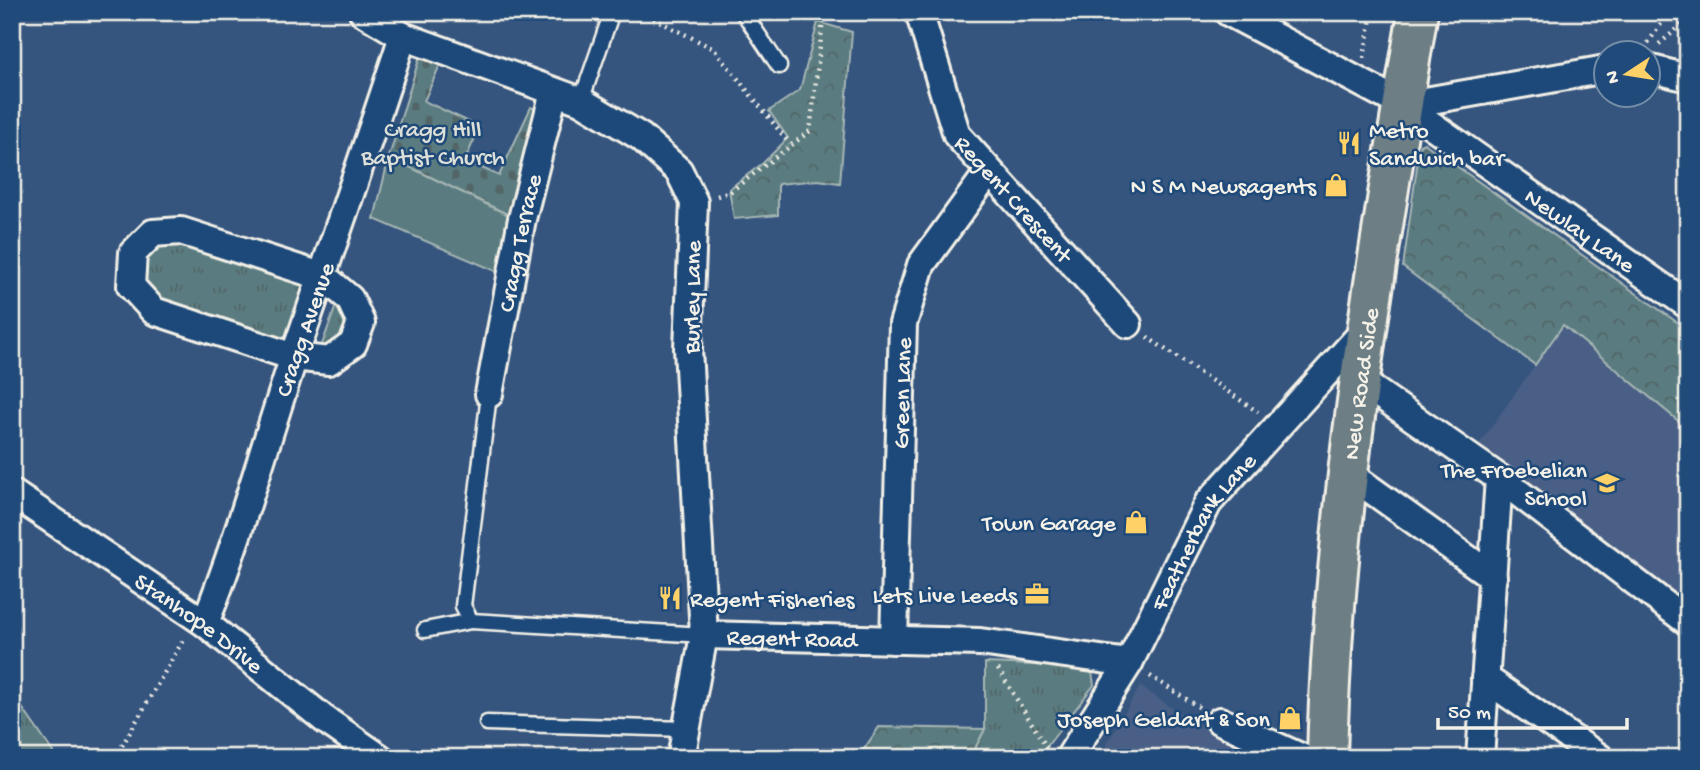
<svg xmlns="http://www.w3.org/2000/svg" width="1700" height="770" font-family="'Gochi Hand',sans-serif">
<defs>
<pattern id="grass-tufts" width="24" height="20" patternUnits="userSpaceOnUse" patternTransform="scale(1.75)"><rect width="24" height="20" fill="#5a7c81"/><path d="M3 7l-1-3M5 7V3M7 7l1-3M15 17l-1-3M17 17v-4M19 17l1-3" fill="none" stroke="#526566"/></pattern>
<pattern id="forest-crowns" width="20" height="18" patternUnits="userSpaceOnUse" patternTransform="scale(1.75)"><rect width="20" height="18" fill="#5a7c81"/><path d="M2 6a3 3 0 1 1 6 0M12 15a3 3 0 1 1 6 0" fill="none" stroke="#526566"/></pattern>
<pattern id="cemetery-stones" width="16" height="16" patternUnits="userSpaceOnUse" patternTransform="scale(1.75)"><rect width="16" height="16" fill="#5a7c81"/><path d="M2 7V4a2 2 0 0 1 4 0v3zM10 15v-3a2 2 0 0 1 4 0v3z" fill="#526566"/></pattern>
</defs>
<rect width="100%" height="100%" fill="#35557f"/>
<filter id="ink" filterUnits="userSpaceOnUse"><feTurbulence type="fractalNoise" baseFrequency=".0143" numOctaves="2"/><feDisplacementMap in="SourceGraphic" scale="14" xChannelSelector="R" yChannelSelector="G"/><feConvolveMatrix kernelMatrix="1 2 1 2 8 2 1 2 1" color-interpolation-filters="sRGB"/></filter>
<g filter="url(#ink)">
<g fill="#485f85">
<polygon points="1563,325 1688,429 1688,606 1478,446"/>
<polygon points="1140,686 1190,720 1224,734 1224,741 1261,758 1099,758"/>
</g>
<g fill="url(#grass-tufts)" stroke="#a7b6b4" stroke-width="2">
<path d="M181 240 310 282 287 342C265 336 170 313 158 303 136 284 141 261 157 242Z"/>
<polygon points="338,300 347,306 349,337 319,353"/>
<polygon points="985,663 1087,667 1092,672 1094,685 1038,758 970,758 985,729"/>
<polygon points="12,693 57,758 17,758 12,751"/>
</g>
<g fill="url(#forest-crowns)" stroke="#a7b6b4" stroke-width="2">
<polygon points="818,22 852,32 840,183 818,180 778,184 778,215 734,219 729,189 763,163 788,138 769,111 800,90"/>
<polygon points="1424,143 1688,330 1688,429 1563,325 1535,365 1403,267 1420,145"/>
<polygon points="879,727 985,729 970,758 790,758 862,752"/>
</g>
<polygon fill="url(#cemetery-stones)" stroke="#a7b6b4" stroke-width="2" points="420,56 440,65 424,101 480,127 465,160 499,176 531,107 543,113 515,218 389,157"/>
<polygon fill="#5a7c81" stroke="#a7b6b4" stroke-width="2" points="389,157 515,218 498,272 374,219"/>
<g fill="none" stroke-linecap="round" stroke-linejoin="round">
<g stroke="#f4f1e8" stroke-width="19">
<g id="lane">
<polyline points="743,12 779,66"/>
<polyline points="581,101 612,12"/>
<polyline points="488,403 463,606 471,621 704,635"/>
<polyline points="425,630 471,621"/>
<polyline points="487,723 686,729"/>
</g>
</g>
<g stroke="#f4f1e8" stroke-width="32">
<g id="street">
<polyline points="363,12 403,36 581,101 641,137 679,171 694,202 688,349 704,635 681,758"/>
<path id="s1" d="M919 12 957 135 1128 324"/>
<path id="s2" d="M1228 12 1403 105 1688 305"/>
<polyline points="1648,68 1688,78"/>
<polyline points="1403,105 1606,69"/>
<polygon points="181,231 324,277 350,299 361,323 353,344 329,361 294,357 154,311 131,286 133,253 153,233"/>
<polyline points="1359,380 1499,478 1688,622"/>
<path id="s3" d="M489 394 522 219 554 92"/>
<polyline points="1348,473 1493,577"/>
<path id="s4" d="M12 493 205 623 324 719 380 758"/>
<path id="s5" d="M205 623C240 536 264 446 294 357 331 250 368 144 403 36"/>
<path id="s6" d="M704 635 980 642 1129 663"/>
<path id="s7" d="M894 640 903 324 921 265 988 173"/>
<polyline points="1485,678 1600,758"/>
<polyline points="1220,721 1303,758"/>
<path id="s8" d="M1069 758 1129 663 1208 503 1367 328"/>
<polyline points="1480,758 1499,478"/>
</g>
</g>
<g stroke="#f4f1e8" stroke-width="44">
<g id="primary">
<path id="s9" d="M1327 758C1333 507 1377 259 1418 12"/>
</g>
</g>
<g stroke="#f4f1e8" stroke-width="4.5" stroke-dasharray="2 5" stroke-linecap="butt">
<polyline points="641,12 714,49 790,144"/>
<polyline points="1648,43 1669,12"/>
<polyline points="1659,44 1688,20"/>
<polyline points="1364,58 1372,12"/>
<polyline points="717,196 730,192 810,131 824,12"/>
<polyline points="1147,337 1258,412"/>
<polyline points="998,669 1047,748"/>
<polyline points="1150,676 1202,709"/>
<polyline points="115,758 185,637"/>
</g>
<use href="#lane" stroke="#1f4a7a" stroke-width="14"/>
<use href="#street" stroke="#1f4a7a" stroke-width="26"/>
<use href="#primary" stroke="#6d7e84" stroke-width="38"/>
</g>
</g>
<defs>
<g id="restaurant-bare" transform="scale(1.89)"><path d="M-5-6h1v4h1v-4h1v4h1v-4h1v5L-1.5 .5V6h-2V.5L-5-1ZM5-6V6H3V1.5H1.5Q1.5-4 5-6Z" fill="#ffd166" stroke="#1f4a7a" stroke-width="2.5" paint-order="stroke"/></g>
<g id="shop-bare" transform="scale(1.89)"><path d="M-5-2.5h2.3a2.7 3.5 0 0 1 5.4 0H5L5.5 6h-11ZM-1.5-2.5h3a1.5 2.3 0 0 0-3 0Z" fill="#ffd166" stroke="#1f4a7a" stroke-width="2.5" paint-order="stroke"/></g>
<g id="school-bare" transform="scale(1.89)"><path d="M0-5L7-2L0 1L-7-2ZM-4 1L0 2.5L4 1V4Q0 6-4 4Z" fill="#ffd166" stroke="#1f4a7a" stroke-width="2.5" paint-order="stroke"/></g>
<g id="office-bare" transform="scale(1.89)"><path d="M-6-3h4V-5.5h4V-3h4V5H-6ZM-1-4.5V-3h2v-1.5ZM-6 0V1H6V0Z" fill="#ffd166" stroke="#1f4a7a" stroke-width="2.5" paint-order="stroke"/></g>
</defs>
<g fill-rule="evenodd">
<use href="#restaurant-bare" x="1349" y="143"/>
<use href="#shop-bare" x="1336" y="185"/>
<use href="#school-bare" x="1607" y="483"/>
<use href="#shop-bare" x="1136" y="522"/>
<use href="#office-bare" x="1037" y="594"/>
<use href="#restaurant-bare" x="670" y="598"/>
<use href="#shop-bare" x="1290" y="718"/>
</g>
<g text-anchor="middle" stroke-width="5" stroke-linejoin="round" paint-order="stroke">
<g font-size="24" fill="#dddfd9" stroke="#1f4a7a">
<text x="433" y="136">Cragg Hill<tspan x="433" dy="28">Baptist Church</tspan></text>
</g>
<g font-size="24" fill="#f4f1e8" stroke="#1f4a7a" text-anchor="end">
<text x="1369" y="137" text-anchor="start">Metro<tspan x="1369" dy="28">Sandwich bar</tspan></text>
<text x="1316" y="193">N S M Newsagents</text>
<text x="1587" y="477">The Froebelian<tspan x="1587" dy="28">School</tspan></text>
<text x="1116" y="530">Town Garage</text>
<text x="1017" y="602">Lets Live Leeds</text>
<text x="690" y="606" text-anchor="start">Regent Fisheries</text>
<text x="1270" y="726">Joseph Geldart &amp; Son</text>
</g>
<g font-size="24" fill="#f4f1e8" stroke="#1f4a7a">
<text dy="8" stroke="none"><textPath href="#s1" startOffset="214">Regent Crescent</textPath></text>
<text dy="8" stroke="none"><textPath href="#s2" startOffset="415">Newlay Lane</textPath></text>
<text dy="8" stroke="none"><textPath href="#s3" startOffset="154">Cragg Terrace</textPath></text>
<text transform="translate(691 297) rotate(-89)" y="8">Burley Lane</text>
<text dy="8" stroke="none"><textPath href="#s5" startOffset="310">Cragg Avenue</textPath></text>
<text dy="8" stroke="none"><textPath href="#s9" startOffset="376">New Road Side</textPath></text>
<text dy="8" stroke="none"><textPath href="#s7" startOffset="247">Green Lane</textPath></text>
<text dy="8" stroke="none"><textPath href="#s8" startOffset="264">Featherbank Lane</textPath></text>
<text dy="8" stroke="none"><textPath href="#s4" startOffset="228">Stanhope Drive</textPath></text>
<text dy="8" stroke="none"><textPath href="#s6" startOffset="88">Regent Road</textPath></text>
</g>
</g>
<rect width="1700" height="770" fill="none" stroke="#1f4a7a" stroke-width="42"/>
<rect x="21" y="21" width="1658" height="728" fill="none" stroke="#f4f1e8" stroke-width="2.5" filter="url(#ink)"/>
<g transform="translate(1627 74) rotate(258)"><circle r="33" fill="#1f4a7a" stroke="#748da6" stroke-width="2"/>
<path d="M0-5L12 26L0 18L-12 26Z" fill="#ffd166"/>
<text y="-10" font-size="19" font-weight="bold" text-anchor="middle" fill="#f4f1e8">N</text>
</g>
<path d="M1438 718v10h189v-10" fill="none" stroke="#f4f1e8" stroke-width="3.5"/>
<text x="1448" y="718" font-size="21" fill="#f4f1e8" stroke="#1f4a7a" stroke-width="5" paint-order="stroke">50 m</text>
</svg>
